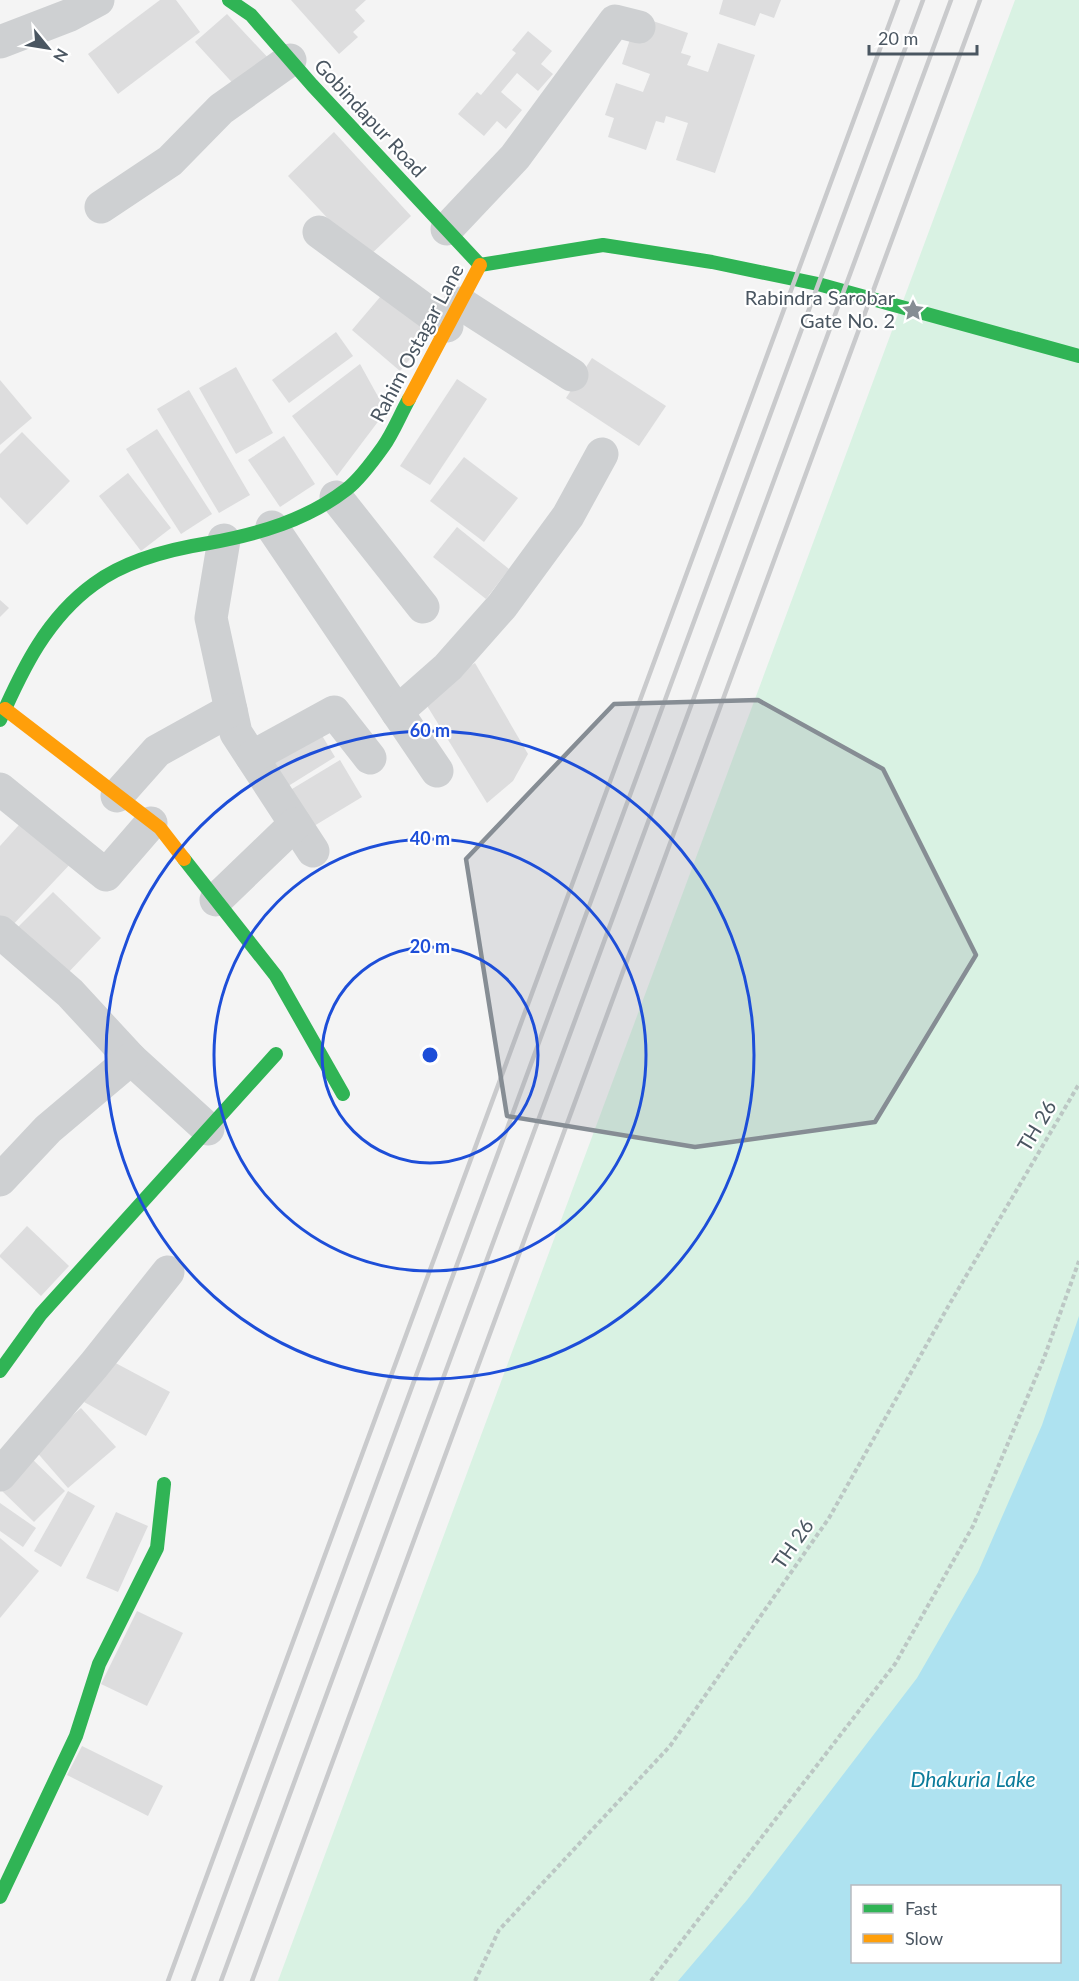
<svg xmlns="http://www.w3.org/2000/svg" width="1079" height="1981" font-family="Lato,sans-serif">
<rect width="100%" height="100%" fill="#f4f4f4"/>
<path fill="#d9f2e3" fill-rule="evenodd" d="M1015 0H1079V1981H278ZM852 1886H1060V1962H852Z"/>
<path fill="#aee2f0" fill-rule="evenodd" d="M1079 1316V1981H678L747 1900 917 1678 978 1572 1042 1425ZM852 1886H1060V1962H852Z"/>
<g fill="#ddddde">
<polygon points="160,0 176,0 200,32 118,94 88,54"/>
<polygon points="291,0 366,0 355,10 365,21 353,32 358,37 339,54"/>
<polygon points="723,0 781,0 774,18 760,13 755,26 719,14"/>
<polygon points="227,14 271,61 239,90 195,42"/>
<polygon points="650,20 688,33 681,53 691,56 687,65 708,72 718,43 755,55 715,173 676,160 688,123 666,116 664,123 656,121 646,150 608,137 614,118 605,115 616,83 643,92 650,74 622,64 633,30"/>
<polygon points="528,31 552,51 541,64 553,74 538,91 517,73 501,92 522,110 506,129 497,121 484,136 458,114 477,92 481,95 516,53 512,50"/>
<polygon points="334,132 411,216 366,259 288,176"/>
<polygon points="386,290 434,330 400,371 352,330"/>
<polygon points="336,332 353,356 289,403 272,380"/>
<polygon points="592,358 666,406 639,446 566,398"/>
<polygon points="360,364 386,411 337,476 292,416"/>
<polygon points="236,367 273,433 236,454 199,388"/>
<polygon points="457,379 487,399 430,485 400,466"/>
<polygon points="0,380 32,418 0,445"/>
<polygon points="189,390 250,495 219,513 157,409"/>
<polygon points="157,429 212,514 181,534 126,449"/>
<polygon points="22,432 70,481 27,525 0,497 0,454"/>
<polygon points="284,436 315,484 280,507 248,460"/>
<polygon points="464,457 518,498 484,542 430,501"/>
<polygon points="128,473 171,528 141,551 99,496"/>
<polygon points="457,527 509,569 486,599 433,557"/>
<polygon points="0,600 9,608 0,617"/>
<polygon points="475,663 528,754 513,781 487,803 421,696"/>
<polygon points="318,729 335,757 285,788 267,760"/>
<polygon points="340,760 362,797 309,829 287,792"/>
<polygon points="27,816 74,860 8,930 0,923 0,846"/>
<polygon points="53,892 101,938 65,976 16,929"/>
<polygon points="27,1226 69,1266 41,1296 0,1257 0,1255"/>
<polygon points="108,1359 170,1392 146,1436 84,1402"/>
<polygon points="81,1408 116,1447 68,1488 34,1449"/>
<polygon points="28,1455 65,1491 34,1522 0,1489"/>
<polygon points="68,1491 95,1506 61,1567 34,1551"/>
<polygon points="0,1503 36,1528 23,1547 0,1531"/>
<polygon points="116,1512 148,1526 118,1592 86,1578"/>
<polygon points="0,1538 39,1571 0,1618"/>
<polygon points="137,1611 183,1633 147,1706 101,1684"/>
<polygon points="82,1746 163,1786 148,1816 67,1775"/>
</g>
<g fill="none" stroke-linecap="round" stroke-linejoin="round">
<g stroke="#bcc7c4" stroke-width="4" stroke-dasharray="4.5 3" stroke-linecap="butt">
<polyline points="475,1981 499,1930 670,1746 829,1518 949,1305 1079,1084"/>
<polyline points="651,1981 895,1664 973,1526 1044,1358 1079,1261"/>
</g>
<g stroke="#ced0d2" stroke-width="33">
<polyline points="0,42 70,15 98,0"/>
<polyline points="101,207 170,161 221,109 290,60"/>
<polyline points="447,229 515,157 615,21 639,27"/>
<polyline points="319,232 447,326"/>
<polyline points="460,303 572,375"/>
<polyline points="336,497 423,607"/>
<polyline points="272,527 437,771"/>
<polyline points="224,540 211,618 236,733 313,851"/>
<polyline points="397,712 448,667 502,606 568,516 602,454"/>
<polyline points="252,757 334,712 370,758"/>
<polyline points="0,789 106,875 151,823"/>
<polyline points="117,796 157,751 231,710"/>
<polyline points="216,900 295,824"/>
<polyline points="0,932 70,993 131,1059 208,1129"/>
<polyline points="0,1180 48,1129 131,1059"/>
<polyline points="0,1475 94,1365 168,1272"/>
</g>
<g stroke="#30b455" stroke-width="14">
<polyline points="229,0 251,15 312,85 480,265"/>
<polyline points="480,265 603,245 712,262 818,284 1079,356"/>
<path d="M0 720C23 668 47 618 94 584 126 560 171 549 209 543 259 534 307 520 347 489 360 479 373 461 383 447 393 433 400 415 409 399"/>
<polyline points="184,859 276,976 343,1094"/>
<polyline points="0,1371 41,1314 276,1054"/>
<polyline points="0,1897 76,1736 99,1664 157,1548 164,1484"/>
</g>
<g stroke="#ff9f0a" stroke-width="14">
<polyline points="409,399 480,265"/>
<polyline points="5,709 160,828 184,859"/>
</g>
<g stroke="#c9cacc" stroke-width="4.5">
<polyline points="168,1981 898,0"/>
<polyline points="193,1981 923,0"/>
<polyline points="221,1981 951,0"/>
<polyline points="252,1981 980,0"/>
</g>
</g>
<path fill="#868d94" fill-opacity="0.2" stroke="#868d94" stroke-width="4.5" stroke-linejoin="round" d="M758 700 883 769 976 955 875 1122 695 1147 507 1116 466 859 614 704Z"/>
<g fill="none" stroke="#1d4ed8" stroke-width="3">
<circle cx="430" cy="1055" r="108"/>
<circle cx="430" cy="1055" r="216"/>
<circle cx="430" cy="1055" r="324"/>
</g>
<defs>
<g id="sight-bare" transform="scale(1.8)"><path d="M0-6L1.8-2.2L6-1.7L2.9 1.2L3.7 5.4L0 3.3L-3.7 5.4L-2.9 1.2L-6-1.7L-1.8-2.2Z" fill="#868d94" stroke="#fff" stroke-width="2.5" paint-order="stroke"/></g>
</defs>
<g fill-rule="evenodd">
<use href="#sight-bare" x="913" y="310"/>
</g>
<g text-anchor="middle" stroke-width="4.5" stroke-linejoin="round" paint-order="stroke">
<g font-size="20" fill="#4a5661" stroke="#fff">
<text transform="translate(370 118) rotate(47)" y="7">Gobindapur Road</text>
<text transform="translate(417 343) rotate(-62)" y="7">Rahim Ostagar Lane</text>
<text transform="translate(1037 1126) rotate(-59)" y="7">TH 26</text>
<text transform="translate(793 1544) rotate(-55)" y="7">TH 26</text>
</g>
<g font-size="20" fill="#4a5661" stroke="#fff" text-anchor="end">
<text x="895" y="305">Rabindra Sarobar<tspan x="895" dy="23">Gate No. 2</tspan></text>
</g>
<g font-size="21" font-style="italic" fill="#0c7c9b" stroke="#fff">
<text x="973" y="1787">Dhakuria Lake</text>
</g>
</g>
<circle cx="430" cy="1055" r="9" fill="#1d4ed8" stroke="#fff" stroke-width="3"/>
<g font-size="18" text-anchor="middle" font-weight="bold" fill="#1d4ed8" stroke="#fff" stroke-width="4.5" stroke-linejoin="round" paint-order="stroke">
<text x="430" y="737">60 m</text>
<text x="430" y="845">40 m</text>
<text x="430" y="953">20 m</text>
</g>
<rect x="851" y="1885" width="210" height="78" fill="#ffffff" stroke="#b7bbc0" stroke-width="1.5"/>
<rect x="863" y="1904" width="30" height="9" fill="#30b455" stroke="#b7bbc0" stroke-width="1.5"/>
<text x="905" y="1915" font-size="18" fill="#4a5661">Fast</text>
<rect x="863" y="1934" width="30" height="9" fill="#ff9f0a" stroke="#b7bbc0" stroke-width="1.5"/>
<text x="905" y="1945" font-size="18" fill="#4a5661">Slow</text>
<g transform="translate(48 48) rotate(120)" stroke="#ffffff" stroke-width="4.5" paint-order="stroke">
<path d="M0-4.5L10 22L0 15L-10 22Z" fill="#4a5661"/>
<text y="-9" font-size="16" font-weight="bold" text-anchor="middle" fill="#4a5661">N</text>
</g>
<path d="M869 45v9h108v-9" fill="none" stroke="#4a5661" stroke-width="3"/>
<text x="878" y="45" font-size="18" fill="#4a5661" stroke="#ffffff" stroke-width="4.5" paint-order="stroke">20 m</text>
</svg>
